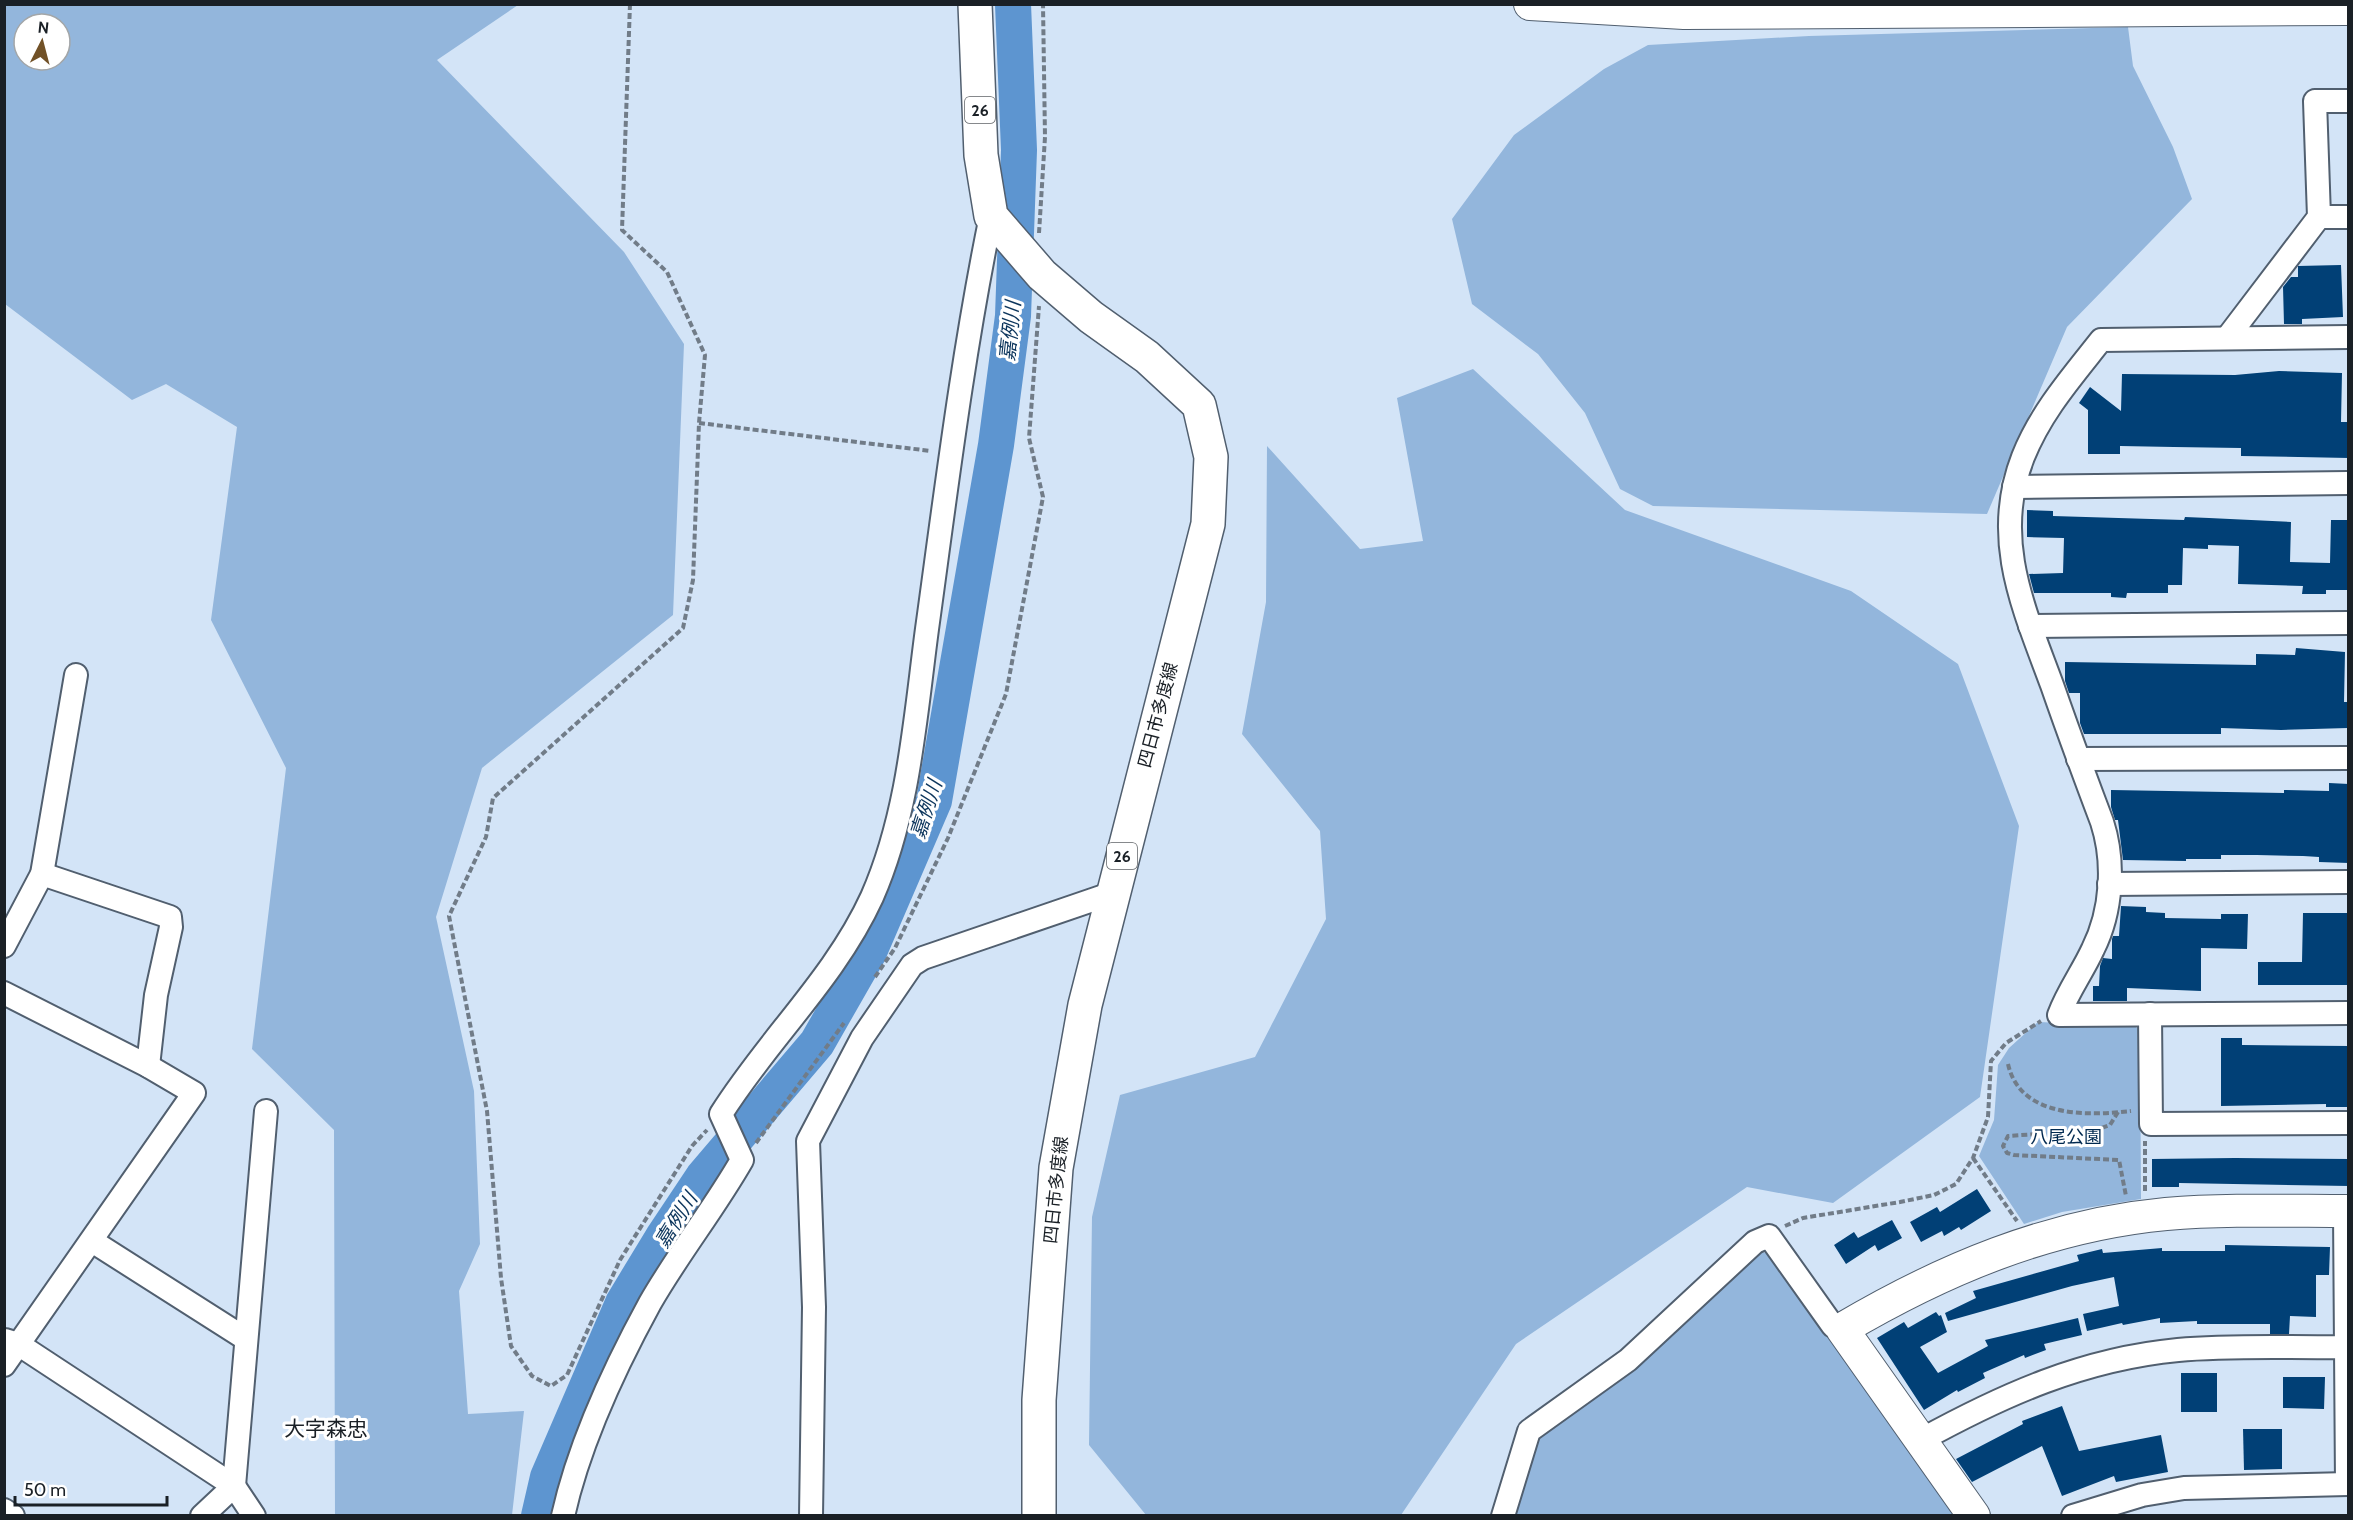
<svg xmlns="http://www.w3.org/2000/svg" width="2353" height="1520" font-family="Cabin,'Noto Sans JP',sans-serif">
<rect width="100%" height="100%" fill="#d3e4f7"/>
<g fill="#93b6dc" fill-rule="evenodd">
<path d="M4 5H518L437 60 624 252 684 344 673 615 482 768 436 917 474 1091 480 1244 459 1291 468 1414 524 1411 512 1515H335L334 1130 252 1049 286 768 211 620 237 427 166 384 132 400 5 304ZM24 24H60V60H24Z"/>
<polygon points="2128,27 2133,66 2173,147 2192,199 2067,327 1987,514 1653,506 1620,489 1585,413 1538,354 1472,304 1452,219 1514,135 1604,69 1648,45 1809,36"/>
<polygon points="1473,369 1625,510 1851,591 1958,664 2019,826 1980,1097 1833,1203 1747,1187 1516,1344 1401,1515 1146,1515 1089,1445 1092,1217 1120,1095 1255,1057 1326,919 1320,831 1242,734 1266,602 1267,446 1360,549 1423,541 1397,398"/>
<polygon points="2038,1022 2135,1026 2140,1031 2141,1199 2062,1212 2024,1224 1979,1156 1994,1120 1998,1065 2009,1048"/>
<polygon points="1762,1252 1770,1254 1954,1515 1516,1516 1538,1437 1626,1376"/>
</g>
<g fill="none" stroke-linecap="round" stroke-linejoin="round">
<polyline stroke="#5d95d0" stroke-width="36" points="539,1516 548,1477 623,1303 663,1237 703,1177 817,1043 869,952 934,801 996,445 1013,316 1019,150 1013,4"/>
</g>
<g fill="#014076">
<polygon points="2341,265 2343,317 2302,319 2302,324 2284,324 2283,287 2291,277 2298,277 2298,266"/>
<polygon points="2279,371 2342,373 2341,422 2349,422 2349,458 2241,456 2241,448 2174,447 2120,446 2120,454 2088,454 2088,410 2079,403 2090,387 2121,411 2122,374 2235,375"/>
<polygon points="2027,510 2053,511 2053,516 2184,520 2185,517 2209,518 2291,522 2290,562 2330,563 2331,520 2349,520 2349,590 2326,590 2326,594 2302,594 2303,586 2238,584 2239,546 2208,545 2208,549 2183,548 2182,585 2168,585 2168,593 2127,593 2126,598 2111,597 2111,593 2034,593 2029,574 2063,573 2064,538 2027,537"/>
<polygon points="2296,648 2345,652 2344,702 2348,702 2348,728 2281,730 2221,728 2221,734 2084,734 2080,723 2080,693 2069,693 2065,681 2065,662 2256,665 2256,654 2295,655"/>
<polygon points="2329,783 2349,784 2349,863 2319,862 2319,857 2303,856 2257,855 2221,855 2221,859 2186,859 2186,861 2123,860 2118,820 2115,820 2111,807 2111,790 2284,793 2284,790 2329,791"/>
<polygon points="2121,906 2146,907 2146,912 2165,913 2165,918 2221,919 2221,914 2248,914 2247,949 2201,948 2201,991 2127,988 2127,1001 2093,1001 2093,986 2099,986 2100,966 2103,958 2112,959 2112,939 2113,936 2119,936"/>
<polygon points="2303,913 2349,913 2349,985 2258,985 2258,962 2302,962"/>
<polygon points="2221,1038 2242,1038 2242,1045 2349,1046 2349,1107 2326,1107 2326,1104 2221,1106"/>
<polygon points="2235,1158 2349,1159 2349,1186 2179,1183 2179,1187 2152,1187 2152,1159"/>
<polygon points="1977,1189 1991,1211 1961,1230 1959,1227 1944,1236 1942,1231 1921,1242 1910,1222 1937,1207 1940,1212"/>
<polygon points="1892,1220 1902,1238 1878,1251 1875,1245 1846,1264 1834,1245 1854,1232 1858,1238"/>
<polygon points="2225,1245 2330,1247 2329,1275 2316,1275 2316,1317 2290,1316 2289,1334 2270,1334 2270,1324 2197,1324 2197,1321 2160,1323 2160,1318 2123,1325 2122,1323 2087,1331 2083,1314 2119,1306 2114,1277 2072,1286 1948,1321 1945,1313 1976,1298 1973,1291 2079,1261 2077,1255 2102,1249 2103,1253 2162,1248 2162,1251 2225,1251"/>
<polygon points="1936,1312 1939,1316 1941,1315 1947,1332 1920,1347 1938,1373 1988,1346 1985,1340 2078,1318 2082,1335 2044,1344 2046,1350 2025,1358 2024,1355 1983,1373 1985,1378 1958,1392 1957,1390 1924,1410 1877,1338 1904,1322 1908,1328"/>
<rect x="2181" y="1373" width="36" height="39"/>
<polygon points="2283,1377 2325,1377 2324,1409 2283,1408"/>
<polygon points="2062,1406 2079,1451 2161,1435 2168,1472 2116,1482 2114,1476 2062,1496 2042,1446 1972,1482 1956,1459 2023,1424 2022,1421"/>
<polygon points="2243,1429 2282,1429 2282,1469 2244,1470"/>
</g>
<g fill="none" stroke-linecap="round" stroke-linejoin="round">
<g stroke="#515f6f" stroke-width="26">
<g id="street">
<polyline points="2319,217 2348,217"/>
<path d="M2348 337 2101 340C2071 378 2041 412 2023 457 1991 539 2024 609 2052 685 2068 731 2085 777 2102 822 2115 862 2112 911 2093 949 2083 971 2068 991 2059 1015L2348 1013"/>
<polyline points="2227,338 2319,217 2315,101 2348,101"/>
<polyline points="2014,487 2348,483"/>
<polyline points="2030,626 2348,623"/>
<polyline points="2078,759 2348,758"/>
<polyline points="42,874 170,917 171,927 156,995 148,1066"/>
<polyline points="2109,884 2348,882"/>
<polyline points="4,946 42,874 76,675"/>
<polyline points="4,993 148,1066 194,1093 4,1365"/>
<polyline points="2150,1014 2151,1124 2348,1123"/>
<polyline points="2345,1211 2347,1484"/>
<polyline points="92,1241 246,1339"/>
<polyline points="5,1340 18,1344 234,1486 254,1516"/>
<path d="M1921 1440C2003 1395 2083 1359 2178 1350 2233 1345 2291 1348 2347 1347"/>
<polyline points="4,1510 13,1516"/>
<polyline points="202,1516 234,1486 266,1111"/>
<path d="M563 1516C579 1444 615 1367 650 1303 678 1254 714 1209 742 1160L721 1114C768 1039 835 978 872 897 909 813 915 719 927 629 946 491 963 352 991 216"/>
<polyline points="811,1516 814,1307 808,1141 862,1038 912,965 923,958 1113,893"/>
<polyline points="1503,1516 1529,1431 1628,1360 1755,1242 1769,1236 1833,1326 1842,1329"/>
<polyline points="2073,1516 2142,1495 2184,1488 2348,1484"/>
</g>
</g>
<g stroke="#515f6f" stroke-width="34">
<g id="secondary">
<polyline points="1530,4 1684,13 2348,9"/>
<path d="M1974 1516 1842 1329C1942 1270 2048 1225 2166 1214 2226 1209 2288 1211 2348 1211"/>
</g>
</g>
<g stroke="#515f6f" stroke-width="36">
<polyline id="primary" points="975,4 981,155 991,216 1042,275 1091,317 1147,357 1199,405 1211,457 1208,524 1085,1005 1056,1168 1039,1400 1039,1516"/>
</g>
<g stroke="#717c88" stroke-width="4" stroke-dasharray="6 3" stroke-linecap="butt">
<polyline points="630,4 622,230 667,272 705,355 699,423 693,580 683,628 493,798 486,837 449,916 487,1111 501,1278 511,1346 532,1376 551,1386 567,1375 620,1260 692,1146 707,1130"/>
<polyline points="1039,233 1045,137 1043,4"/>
<polyline points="699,423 931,451"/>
<polyline points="875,977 895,948 948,838 1006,694 1043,497 1029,438 1039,306"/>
<path d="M2008 1064C2020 1118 2087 1116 2131 1111"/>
<polyline points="2118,1112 2110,1125 2096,1130 2008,1136 2003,1146 2007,1153 2014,1155 2119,1160 2126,1196"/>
<polyline points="756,1143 844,1023"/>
<polyline points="1973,1158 2017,1221"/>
<polyline points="2145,1191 2145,1141"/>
<polyline points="1785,1226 1803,1218 1900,1202 1934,1195 1956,1184 1973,1158 1988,1117 1991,1061 2006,1043 2041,1021"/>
</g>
<use href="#street" stroke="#fff" stroke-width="22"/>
<use href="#secondary" stroke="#fff" stroke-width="32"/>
<use href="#primary" stroke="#fff" stroke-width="33"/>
</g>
<g text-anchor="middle" stroke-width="6" stroke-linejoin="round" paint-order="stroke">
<g fill="#fff" stroke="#5f6367" stroke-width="1.5">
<rect x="965" y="97" width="30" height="26" rx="4.5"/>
<rect x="1107" y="843" width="30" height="26" rx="4.5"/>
</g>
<g font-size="16" font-weight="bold" fill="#1a2026">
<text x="980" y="116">26</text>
<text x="1122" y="862">26</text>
</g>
<g font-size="18" fill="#1a2026" stroke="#fff">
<text transform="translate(1158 715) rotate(-75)" y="6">四日市多度線</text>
<text transform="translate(1056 1190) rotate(-84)" y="6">四日市多度線</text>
</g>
<g font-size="18" fill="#002950" stroke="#fff">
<text x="2066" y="1143">八尾公園</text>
</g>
<g font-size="20" font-style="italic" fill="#0c355c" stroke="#fff">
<text transform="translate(1010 331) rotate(-84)" y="7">嘉例川</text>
<text transform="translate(926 809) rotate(-72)" y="7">嘉例川</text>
<text transform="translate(676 1220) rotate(-58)" y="7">嘉例川</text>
</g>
<g font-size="21" fill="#1a2026" stroke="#fff">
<text x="326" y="1436">大字森忠</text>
</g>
</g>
<rect width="2353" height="1520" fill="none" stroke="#1a2026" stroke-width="12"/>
<g transform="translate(42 42) rotate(6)"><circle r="28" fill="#ffffff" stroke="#a3a6a8" stroke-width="1.5"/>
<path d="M0-4.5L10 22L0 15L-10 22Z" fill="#715127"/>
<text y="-9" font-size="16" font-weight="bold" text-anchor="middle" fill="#1a2026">N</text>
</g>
<path d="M15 1496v9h152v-9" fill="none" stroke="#1a2026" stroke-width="3"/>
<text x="24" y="1496" font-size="18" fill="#1a2026" stroke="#ffffff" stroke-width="4.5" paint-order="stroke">50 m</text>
</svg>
